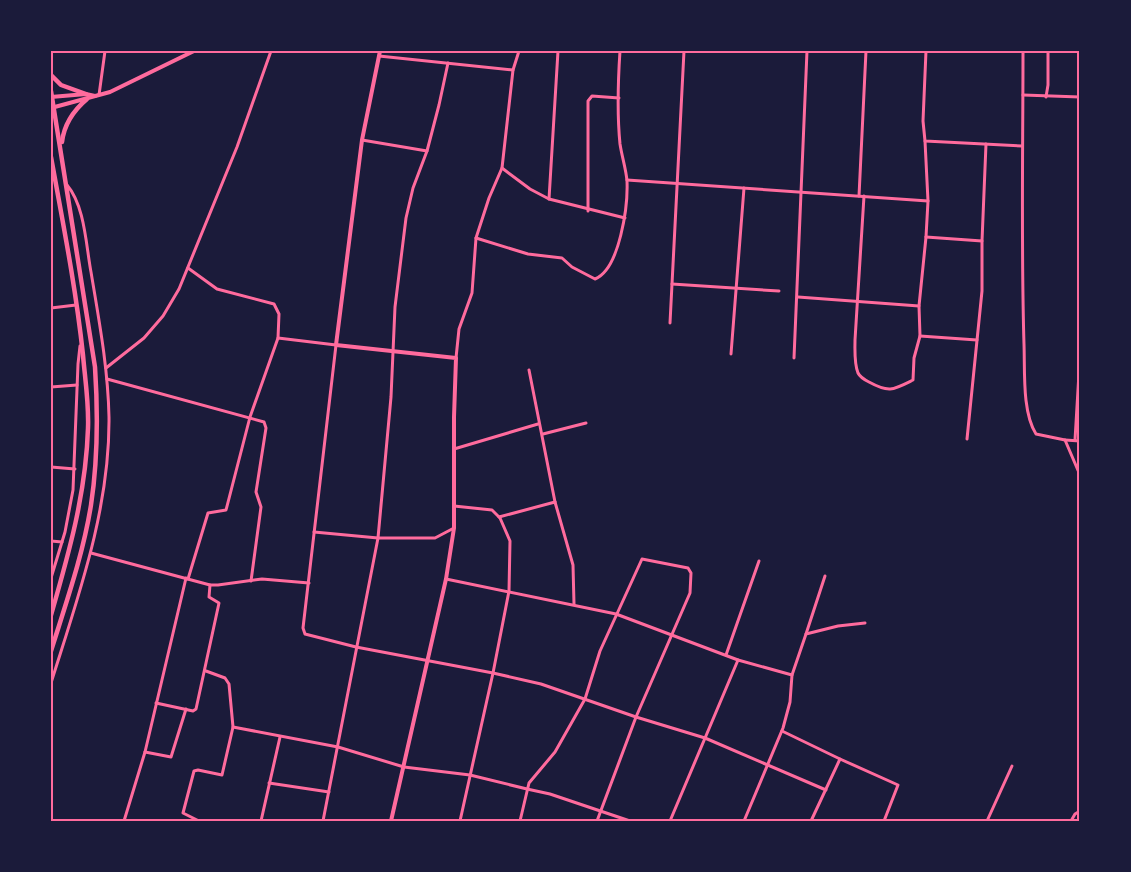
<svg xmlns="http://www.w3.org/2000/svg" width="1131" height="872" font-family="Ubuntu,sans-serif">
<rect width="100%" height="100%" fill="#1b1b3a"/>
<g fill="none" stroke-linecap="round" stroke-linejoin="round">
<g stroke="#ff6b9d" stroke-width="3">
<polyline points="926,51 923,121 925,141 1022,146"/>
<path d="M1023 51C1023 149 1021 247 1024 344 1025 371 1022 412 1036 434L1065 440 1080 475"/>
<polyline points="379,56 513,70"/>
<polyline points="99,95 105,51"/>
<polyline points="1023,95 1080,97"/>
<polyline points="1046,97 1048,85 1048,51"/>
<polyline points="362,140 427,151"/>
<polyline points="502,168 530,189 549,199 625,218"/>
<polyline points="627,180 928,201"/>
<polyline points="859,196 866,51"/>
<path d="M864 196 855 340C855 350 854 363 858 373 860 377 865 380 869 382 889 393 893 390 913 380L914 358 920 336 919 306 926 237 928 201 925 141"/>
<polyline points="549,199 558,51"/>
<polyline points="588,211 588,101 592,96 619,98"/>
<polyline points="926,237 982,241 986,144"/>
<path d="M476 238 528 254 562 258 572 267 595 279C620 269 628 205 627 181 626 169 622 157 620 144 617 114 618 81 620 51"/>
<polyline points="188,268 217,289 274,304 279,314 278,338"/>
<polyline points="672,284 779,291"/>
<polyline points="798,297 919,306"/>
<polyline points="51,308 76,305"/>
<polyline points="670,323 684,51"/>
<polyline points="920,336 977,340"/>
<polyline points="731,354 744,188"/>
<polyline points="456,358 459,329 472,293 476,238 489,198 502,168 513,70 519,51"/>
<polyline points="794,358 807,51"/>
<polyline points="106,368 144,338 163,316 179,289 237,147 271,51"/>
<polyline points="529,370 555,502 573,565 574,604"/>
<polyline points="107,379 264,422 266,428 256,492 261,507 251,581"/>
<polyline points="51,387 77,385"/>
<polyline points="543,434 586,423"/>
<polyline points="967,439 982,291 982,241"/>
<polyline points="1065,440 1080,441"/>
<polyline points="1075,440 1080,356"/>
<polyline points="454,449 538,424"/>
<polyline points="51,467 75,469"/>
<polyline points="454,506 492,510 500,518 510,541 509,591 493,673 460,821"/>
<polyline points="499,517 555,502"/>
<polyline points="314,532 378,538 435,538 454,528"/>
<polyline points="51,541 62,542"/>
<polyline points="91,553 210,585 218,585 262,579 309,583"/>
<polyline points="51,578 65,532 73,490 78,364 80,346"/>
<polyline points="188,579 208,513 226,510 250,417 278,338 336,345 303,628 305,634 356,647 493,673 541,684 636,717 705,738 826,790"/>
<polyline points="446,579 616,614 738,660 792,675 790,702 783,728 744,821"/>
<polyline points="806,634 825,576"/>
<polyline points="726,655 759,561"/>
<polyline points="206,671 225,678 229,684 233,727 338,747 404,767 470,775 527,789 550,794 630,821"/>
<polyline points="792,675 806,634 838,626 865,623"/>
<path d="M51 683C78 597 110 509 109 417 108 368 99 320 91 272 86 246 85 206 67 185"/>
<polyline points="156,703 193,711 196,709 219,603 209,597 210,585"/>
<polyline points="782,731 840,759 811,821"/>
<polyline points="145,752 171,757 186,709"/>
<polyline points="840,759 898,785 884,821"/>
<polyline points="269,783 329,792"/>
<polyline points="124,821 145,752 186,578"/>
<polyline points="199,821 183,813 194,771 198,770 222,775 233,727"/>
<polyline points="261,821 280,737"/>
<polyline points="323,821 378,538 391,397 395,307 406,218 413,188 427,151 439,105 448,63"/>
<polyline points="520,821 529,783 555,752 585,699 600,651 642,559 688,568 691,573 690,593 636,717 597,821"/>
<polyline points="670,821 738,660"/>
<polyline points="987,821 1012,766"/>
<polyline points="1071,821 1075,814 1080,811"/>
</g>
<g stroke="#ff6b9d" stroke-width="4">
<polyline points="380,51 362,140 336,345 456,358 454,417 454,528 446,579 391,821"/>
<polyline points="51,97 86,94 95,96"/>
<polyline points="51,108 110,92 194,51"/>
</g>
<g stroke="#ff6b9d" stroke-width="4.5">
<polyline points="51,75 61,85 86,94"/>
<path d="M51 91 95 367C98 413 98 459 91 505 83 555 66 603 51 651"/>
<path d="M62 142C64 125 74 110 87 99"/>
<path d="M51 157C63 223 76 289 83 355 85 379 89 403 88 428 86 493 69 553 51 615"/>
</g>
</g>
<rect width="1131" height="872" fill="none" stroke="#1b1b3a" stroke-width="105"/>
<rect x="52" y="52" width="1026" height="768" fill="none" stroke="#ff6b9d" stroke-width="2"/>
</svg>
